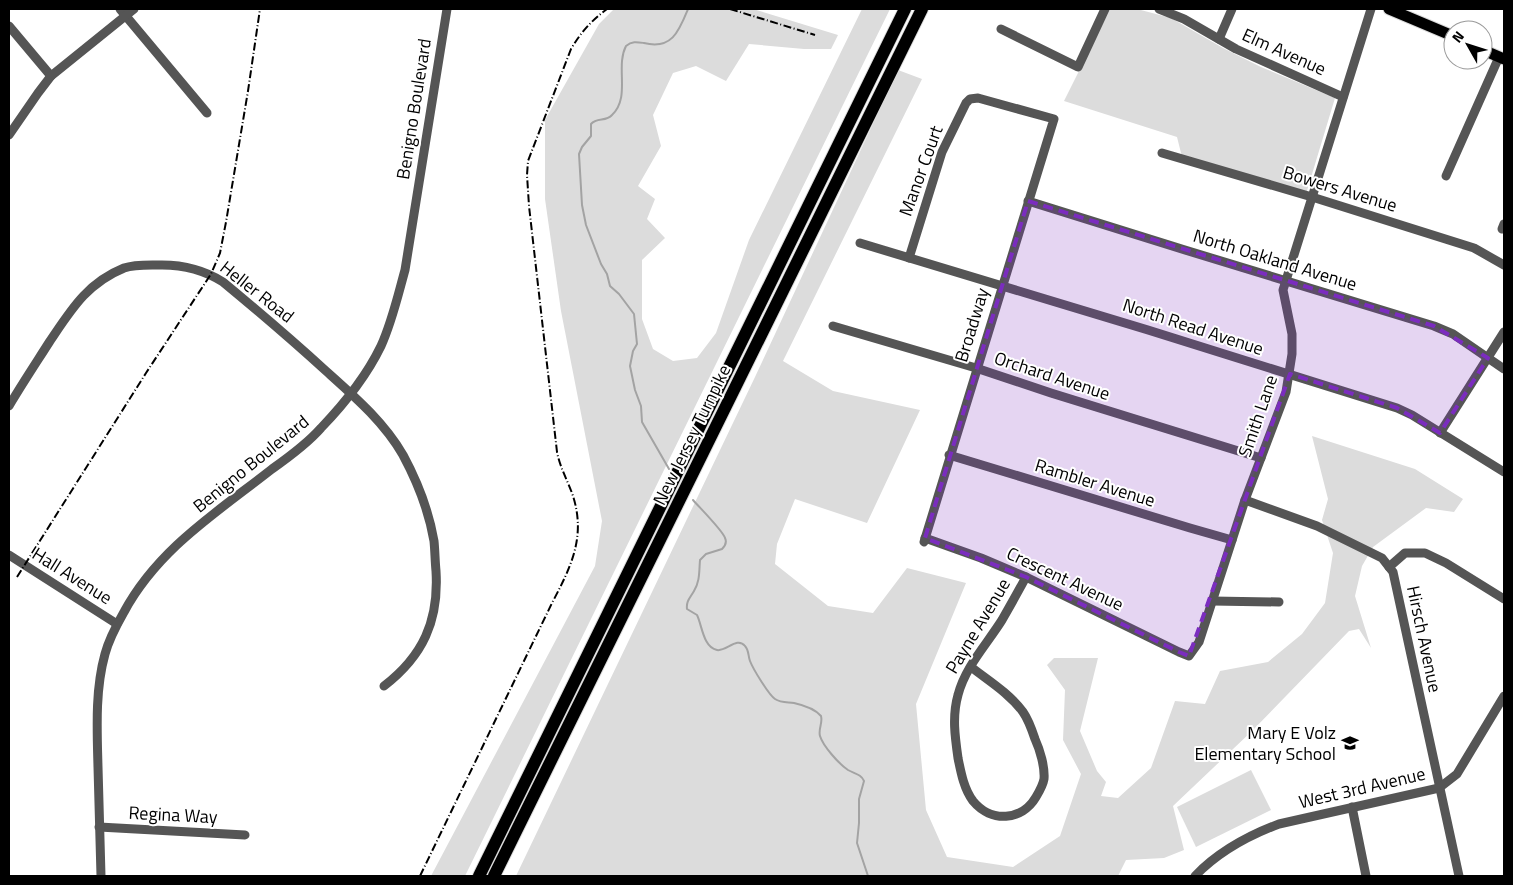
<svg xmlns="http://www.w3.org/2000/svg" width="1513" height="885" font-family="'Titillium Web',sans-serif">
<rect width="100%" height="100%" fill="#fff"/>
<g fill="#dcdcdc">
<polygon points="614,9 753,9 838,35 831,49 804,49 749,44 726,81 696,66 673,73 653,115 661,146 638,186 655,199 647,219 665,238 642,260 642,319 653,349 673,361 697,358 716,333 749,240 862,9 890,9 465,876 431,876 595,566 602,521 561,311 545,199 545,120 599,24"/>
<polygon points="1110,9 1137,9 1171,18 1223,48 1261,67 1335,98 1306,194 1182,157 1177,137 1064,101"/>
<polygon points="898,70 922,79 783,361 833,391 920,410 867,523 795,499 777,544 775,564 828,606 873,613 907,568 966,583 916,704 926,810 947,857 1013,867 1060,836 1081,774 1063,740 1065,690 1047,665 1054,658 1098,658 1080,731 1097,771 1106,782 1101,796 1118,798 1151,768 1175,701 1205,704 1220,671 1268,662 1302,634 1325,603 1333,553 1322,520 1328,499 1312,436 1415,469 1463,499 1454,512 1426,508 1373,547 1362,566 1355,596 1371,648 1359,629 1349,631 1252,731 1173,806 1184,850 1164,858 1126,860 1118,876 516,876 755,377"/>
<polygon points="1251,770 1271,810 1196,847 1177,807"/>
</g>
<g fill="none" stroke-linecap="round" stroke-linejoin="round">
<g stroke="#a3a3a3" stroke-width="2">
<path d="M669 469 642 422 641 406 635 390 630 366 633 351 637 344 634 314 619 294 610 286 607 274 601 264 586 225 582 205 579 154 582 147 591 136V124C597 117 606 122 612 115 631 97 615 67 626 46 632 41 637 42 644 43 672 50 679 31 688 9"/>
<path d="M693 500C699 507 723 531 725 538 727 542 725 546 722 549L706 554 700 560C699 572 700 581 694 591 690 598 686 601 687 609L697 615C702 625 703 647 717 650 726 652 737 636 745 646 749 650 748 656 750 661 753 669 769 695 775 699 781 703 788 702 794 703 803 705 815 709 821 716 823 723 818 729 820 736 823 746 839 764 848 770 855 774 861 774 864 781L859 799V823L857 843 868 876"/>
</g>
<g stroke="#dbdbdb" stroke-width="13">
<g id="major">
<polyline points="1389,9 1453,36"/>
<polyline points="1483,50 1504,59"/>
</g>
</g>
<g stroke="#dbdbdb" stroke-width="14">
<g id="highway">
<polyline points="479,876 905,9"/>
<polyline points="494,876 922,9"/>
</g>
</g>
<g stroke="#555" stroke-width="9">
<polyline points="120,9 207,113"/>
<polyline points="1159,9 1184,19 1236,49 1343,97"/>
<polyline points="9,26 51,76"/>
<polyline points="1001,29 1078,67 1105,9"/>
<polyline points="1219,39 1232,9"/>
<polyline points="9,135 38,93 51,76 134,9"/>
<polyline points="1162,153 1312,197 1474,248 1504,265"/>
<polyline points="1446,176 1499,57"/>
<polyline points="1028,201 1185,250 1434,326 1453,334 1504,369"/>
<polyline points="1502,229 1504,224"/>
<polyline points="860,243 1148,330 1397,408 1412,415 1504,472"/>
<polyline points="909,258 942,152 966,103 970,99 978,98 1054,119 924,542"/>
<polyline points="833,326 976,368 1051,393 1261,458"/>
<path d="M9 406C22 384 36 363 50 341 71 310 87 283 124 268 135 264 150 265 162 265 184 265 204 270 223 282 258 311 293 341 326 371 355 397 384 422 403 455 417 481 429 512 434 541 435 551 435 561 436 571 439 621 423 656 384 686"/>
<polyline points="1440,433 1504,332"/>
<polyline points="949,455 1190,528 1232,540"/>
<polyline points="1245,500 1317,526 1382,558 1393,572 1459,876"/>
<polyline points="925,538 981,558 1026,577 1179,652 1189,656 1199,642 1245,500 1286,392 1292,354 1292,334 1283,290 1371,9"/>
<polyline points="9,555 117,624"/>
<polyline points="1389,567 1405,553 1425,553 1446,563 1504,599"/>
<polyline points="1212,601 1279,602"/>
<path d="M971 667C989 681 1009 693 1023 712 1028 719 1032 730 1035 739 1040 750 1045 767 1044 779 1043 785 1039 792 1036 797 1022 821 991 823 973 801 964 789 961 773 958 758 955 737 952 716 958 695 965 667 987 644 1002 620 1010 606 1018 592 1026 577"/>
<polyline points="1352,807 1366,876"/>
<polyline points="99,827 245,835"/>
<path d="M101 876C100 840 99 803 98 767 97 729 95 690 105 654 109 639 116 626 124 612 158 549 216 513 272 469 289 457 307 444 321 428 345 403 366 377 381 346 392 322 398 295 405 270L447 9"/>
<path d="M1195 876C1219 851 1247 836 1279 824L1439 788 1457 774 1504 696"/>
</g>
<use href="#major" stroke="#000" stroke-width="11"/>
<use href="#highway" stroke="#000" stroke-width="12"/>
<g stroke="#000" stroke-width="2" stroke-dasharray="8 2.5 1 2.5" stroke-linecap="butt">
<polyline points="730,9 815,35"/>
<polyline points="17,577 146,373 211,274 220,253 226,222 248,91 260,9"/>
<path d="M420 876 552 603C571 567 586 537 573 496 568 481 560 468 557 452L529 206 527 175 528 161 571 49C581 32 592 20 607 9"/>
</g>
</g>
<path fill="#7b2cbf" fill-opacity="0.2" stroke="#7b2cbf" stroke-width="4" stroke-dasharray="10 6" stroke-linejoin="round" d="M1028 201 1434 326 1488 358 1440 433 1397 408 1290 374 1189 656 1179 652 1026 577 925 538Z"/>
<defs>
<g id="school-bare" transform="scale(1.35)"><path d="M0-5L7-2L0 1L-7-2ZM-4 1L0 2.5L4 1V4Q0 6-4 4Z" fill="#000" stroke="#fff" stroke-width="2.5" paint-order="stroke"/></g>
</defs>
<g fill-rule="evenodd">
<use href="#school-bare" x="1350" y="743"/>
</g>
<g text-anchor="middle" stroke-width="4" stroke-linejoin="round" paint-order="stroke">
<g font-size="18" fill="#000" stroke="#fff">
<text transform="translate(1284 52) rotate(24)" y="6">Elm Avenue</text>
<text transform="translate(414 109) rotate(-81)" y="6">Benigno Boulevard</text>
<text transform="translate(921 171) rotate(-70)" y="6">Manor Court</text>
<text transform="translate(1340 189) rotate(17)" y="6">Bowers Avenue</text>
<text transform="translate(1275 260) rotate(17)" y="6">North Oakland Avenue</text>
<text transform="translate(257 292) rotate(38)" y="6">Heller Road</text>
<text transform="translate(972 325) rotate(-73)" y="6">Broadway</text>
<text transform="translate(1193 327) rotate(18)" y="6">North Read Avenue</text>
<text transform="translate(1052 376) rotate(18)" y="6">Orchard Avenue</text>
<text transform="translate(1258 416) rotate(-71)" y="6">Smith Lane</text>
<text transform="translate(692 435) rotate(-64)" y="6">New Jersey Turnpike</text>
<text transform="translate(251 464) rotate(-39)" y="6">Benigno Boulevard</text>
<text transform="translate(1095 483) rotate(17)" y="6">Rambler Avenue</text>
<text transform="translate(72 576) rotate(32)" y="6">Hall Avenue</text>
<text transform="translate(1065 579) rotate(25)" y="6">Crescent Avenue</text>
<text transform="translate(978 626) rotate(-59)" y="6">Payne Avenue</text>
<text transform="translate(1424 639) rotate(78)" y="6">Hirsch Avenue</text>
<text transform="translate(1362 788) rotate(-13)" y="6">West 3rd Avenue</text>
<text transform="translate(173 815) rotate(3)" y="6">Regina Way</text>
</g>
<g font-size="18" fill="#000" stroke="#fff" text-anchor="end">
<text x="1336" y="739">Mary E Volz<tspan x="1336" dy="21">Elementary School</tspan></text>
</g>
</g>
<rect width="1513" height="885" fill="none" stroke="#000000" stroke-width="20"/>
<g transform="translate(1468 45) rotate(309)"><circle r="24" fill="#ffffff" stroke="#999999"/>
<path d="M0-4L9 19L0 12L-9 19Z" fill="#000000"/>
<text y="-8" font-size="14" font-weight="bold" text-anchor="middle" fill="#000000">N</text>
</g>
</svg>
